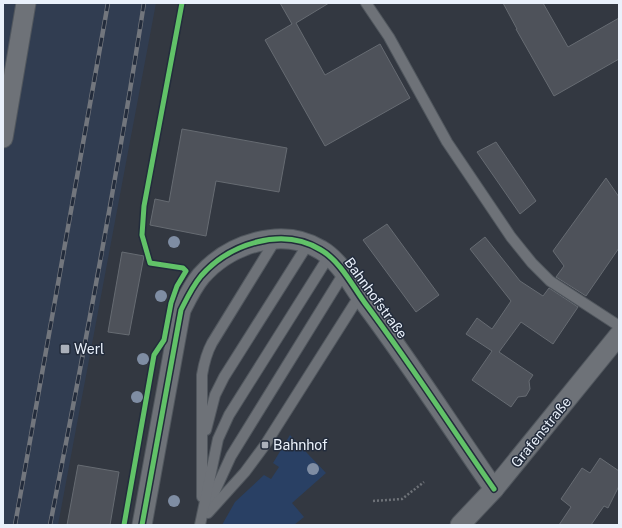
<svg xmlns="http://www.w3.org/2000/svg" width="622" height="528" font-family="'Public Sans',sans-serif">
<rect width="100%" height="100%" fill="#333841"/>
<polygon fill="#313d51" points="3,3 156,3 58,525 3,525"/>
<polygon fill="#294064" points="290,435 326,473 292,503 304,517 294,525 222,525 235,502 264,475 271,479 279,467 273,463"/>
<g fill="#4e525a" stroke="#666b72">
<polygon points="280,3 329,3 296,23 325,75 380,44 410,98 325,146 265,40 292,24"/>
<polygon points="503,3 543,3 568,47 619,18 619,59 554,96 516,29 517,29"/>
<polygon points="182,129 287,148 279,192 216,181 206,236 150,225 155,199 169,202"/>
<polygon points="496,142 536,201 520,214 477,152"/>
<polygon points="606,178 619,197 619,248 586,296 556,277 564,266 553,251"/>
<polygon points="387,224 439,295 416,312 363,240"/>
<polygon points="485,237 520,281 543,296 549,288 578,307 553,344 521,322 499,352 533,375 529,381 530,389 526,396 518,397 511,407 472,380 492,351 466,334 477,318 492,329 511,301 470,249"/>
<polygon points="122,252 144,256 129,335 108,332"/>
<polygon points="600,458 619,471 619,486 608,508 604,506 591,525 559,525 571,507 561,499 582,468 590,473"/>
<polygon points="78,465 119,472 110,525 67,525"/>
</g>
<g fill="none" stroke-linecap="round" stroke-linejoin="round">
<g stroke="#51575e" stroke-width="12">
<g id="service">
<polyline points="366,3 389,37 447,142 511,237 532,263 550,281 619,326"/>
<polyline points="206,430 215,395 224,377 308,244"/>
<path d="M202 497V375C204 363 206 354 212 343L276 239"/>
<polyline points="209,504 231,456 344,273"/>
<polyline points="208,513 245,472 265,445 360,295"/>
<polyline points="200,525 218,439 229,415 329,256"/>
</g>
</g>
<g stroke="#51575e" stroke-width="21">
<g id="minor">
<polyline points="3,138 26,3"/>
<path d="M142 525 181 310C187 298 192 287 201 276 229 244 282 226 321 250 340 261 352 285 365 303 410 363 451 427 494 489"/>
<polyline points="460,525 494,489 619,335"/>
</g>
</g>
<polyline stroke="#6e7278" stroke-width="2.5" stroke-dasharray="2 2" stroke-linecap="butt" points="373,501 402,499 424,482"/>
<use href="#service" stroke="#6e7278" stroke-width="10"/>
<use href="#minor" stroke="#6e7278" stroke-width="19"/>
<g stroke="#72767d" stroke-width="4.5">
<g id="rail">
<polyline points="15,525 108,3"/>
<path d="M50 525C84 352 117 178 144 3"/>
</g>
</g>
<use href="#rail" stroke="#232c3c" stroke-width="3" stroke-dasharray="9" stroke-linecap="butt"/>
<g stroke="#232c3c" stroke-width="8">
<g id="cycleway">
<polyline points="124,525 154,355 164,340 171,303 177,286 186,271 183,268 150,263 142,235 144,206 182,3"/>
<path d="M142 525 181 310C187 298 192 287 201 276 229 244 282 226 321 250 340 261 352 285 365 303 410 363 451 427 494 489"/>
</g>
</g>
<use href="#cycleway" stroke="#61c268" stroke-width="5"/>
</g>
<g fill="#7f8da3">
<circle cx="174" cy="242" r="6"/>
<circle cx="161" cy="296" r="6"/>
<circle cx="143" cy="359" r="6"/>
<circle cx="137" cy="397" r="6"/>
<circle cx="313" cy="469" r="6"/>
<circle cx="174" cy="501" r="6"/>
</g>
<g fill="#aab0ba" stroke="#232c3c" stroke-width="1.5">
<rect x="60" y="344" width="10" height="10" rx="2"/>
<rect x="261" y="441" width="8" height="8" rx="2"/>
</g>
<g text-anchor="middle" stroke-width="3" stroke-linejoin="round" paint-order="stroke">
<g font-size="14" fill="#eaf1fb" stroke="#232c3c">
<text transform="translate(376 298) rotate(54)" y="5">Bahnhofstraße</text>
<text transform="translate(541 432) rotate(-51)" y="5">Grafenstraße</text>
</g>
<g font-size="14" fill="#eaf1fb" stroke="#232c3c" text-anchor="start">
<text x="74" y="354">Werl</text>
<text x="273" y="450">Bahnhof</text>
</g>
</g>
<rect width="622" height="528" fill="none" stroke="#eaf1fb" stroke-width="8"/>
</svg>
